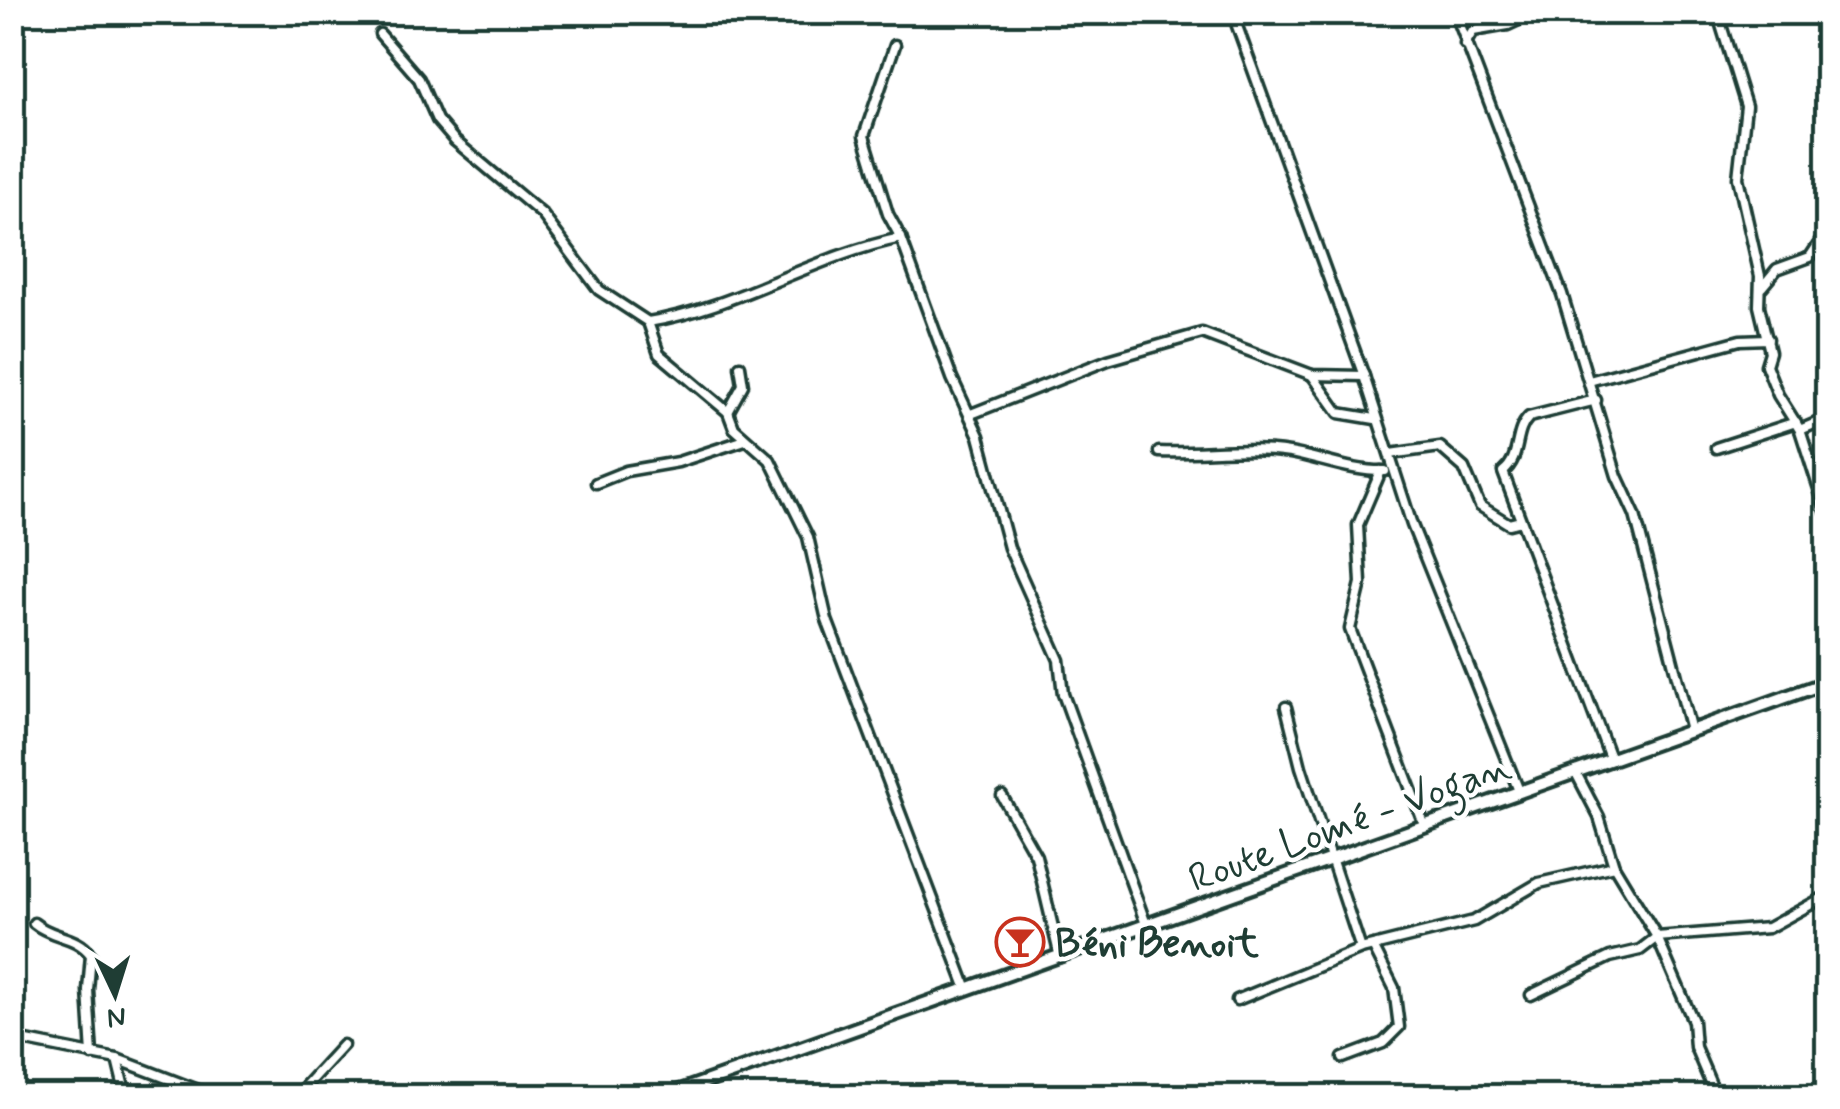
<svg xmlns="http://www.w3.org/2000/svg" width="1840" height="1109" font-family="Mynerve,sans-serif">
<rect width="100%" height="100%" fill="#fff"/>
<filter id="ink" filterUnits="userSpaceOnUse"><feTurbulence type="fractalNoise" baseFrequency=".01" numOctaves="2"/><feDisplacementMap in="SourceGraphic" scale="20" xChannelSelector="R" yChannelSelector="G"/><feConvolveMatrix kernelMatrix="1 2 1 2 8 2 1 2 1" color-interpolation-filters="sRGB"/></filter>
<g filter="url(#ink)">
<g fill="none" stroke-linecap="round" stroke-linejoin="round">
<g stroke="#1f3d34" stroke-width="15">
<g id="street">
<polyline points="1455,12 1562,294 1617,476 1635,515 1691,731"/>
<polyline points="1717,12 1746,106 1738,178 1760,276 1759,306 1770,352 1766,365 1778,395 1800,430 1828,517"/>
<polyline points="1237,26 1364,376 1412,525 1519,791"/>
<polyline points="380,34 419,79 437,120 455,141 542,214 599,290 648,322 659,354 728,412 734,428 770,460 808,537 827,620 967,989"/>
<polyline points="1465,44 1473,31 1508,25 1536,12"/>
<polyline points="895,45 864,136 888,214 901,238 952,378 979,436 1009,548 1059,660 1063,694 1147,927"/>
<polyline points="1762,287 1777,269 1810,257 1828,230"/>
<path d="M648 322C736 308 813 256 901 238"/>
<polyline points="1312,375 1339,413 1375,419"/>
<polyline points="1589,381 1740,340 1768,339"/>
<path d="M1596 400 1529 417C1513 433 1522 457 1503 472L1610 758"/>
<polyline points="728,412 743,385 740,366"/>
<polyline points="971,414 1108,360 1202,333 1312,375 1364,376"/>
<polyline points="1800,430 1828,418"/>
<polyline points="1716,448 1796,422"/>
<path d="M1159 452C1206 454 1254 445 1300 455 1327 461 1357 472 1385 471"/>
<polyline points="1390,454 1440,447 1464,468 1480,506 1509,524 1521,521"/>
<polyline points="1381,471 1358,525 1361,583 1350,629 1424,824"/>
<polyline points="596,483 626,471 678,462 745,440"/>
<polyline points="1821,684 1828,702"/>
<polyline points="1286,707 1301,767 1361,949"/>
<polyline points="1575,771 1599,817 1614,866 1657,937 1693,1021 1695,1047 1716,1096"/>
<polyline points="1002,796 1036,856 1060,957"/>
<path d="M34 923C53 939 75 934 91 955L88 990 92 1055"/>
<polyline points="1531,995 1610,957 1640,950 1657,937 1768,928 1828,895"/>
<polyline points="1237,1000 1361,949 1474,921 1539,883 1614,866"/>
<polyline points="12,1038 117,1059 214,1096"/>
<polyline points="1343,1058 1383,1043 1399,1027 1394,988 1374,948"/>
<polyline points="117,1059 126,1096"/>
<polyline points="296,1096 343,1045"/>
</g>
</g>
<g stroke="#1f3d34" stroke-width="18">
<polyline id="secondary" points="666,1096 1828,682"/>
</g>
<use href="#street" stroke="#fff" stroke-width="8"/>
<use href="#secondary" stroke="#fff" stroke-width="10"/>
</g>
</g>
<defs>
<g id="bar-ring" transform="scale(2.5)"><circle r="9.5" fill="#fff" stroke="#c8321e" stroke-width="1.5"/><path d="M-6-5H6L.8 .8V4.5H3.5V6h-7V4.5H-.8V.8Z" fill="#c8321e"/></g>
</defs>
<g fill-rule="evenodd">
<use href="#bar-ring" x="1020" y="942"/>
</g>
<g text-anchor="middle" stroke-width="9" stroke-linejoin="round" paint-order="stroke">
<g font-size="40" fill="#1f3d34" stroke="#fff">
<text transform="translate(1349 821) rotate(-20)" y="14">Route Lomé - Vogan</text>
</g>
<g font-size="40" font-weight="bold" fill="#1f3d34" stroke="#fff" text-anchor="start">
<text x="1055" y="956">Béni Benoit</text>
</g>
</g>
<rect width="1840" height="1109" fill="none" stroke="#fff" stroke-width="50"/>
<rect x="25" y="25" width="1790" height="1059" fill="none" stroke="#1f3d34" stroke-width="4" filter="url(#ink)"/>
<g transform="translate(115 994) rotate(176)" stroke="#ffffff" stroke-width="8" paint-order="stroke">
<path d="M0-8L18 38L0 25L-18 38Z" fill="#1f3d34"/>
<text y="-15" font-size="28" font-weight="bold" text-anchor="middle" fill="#1f3d34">N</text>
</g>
</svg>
